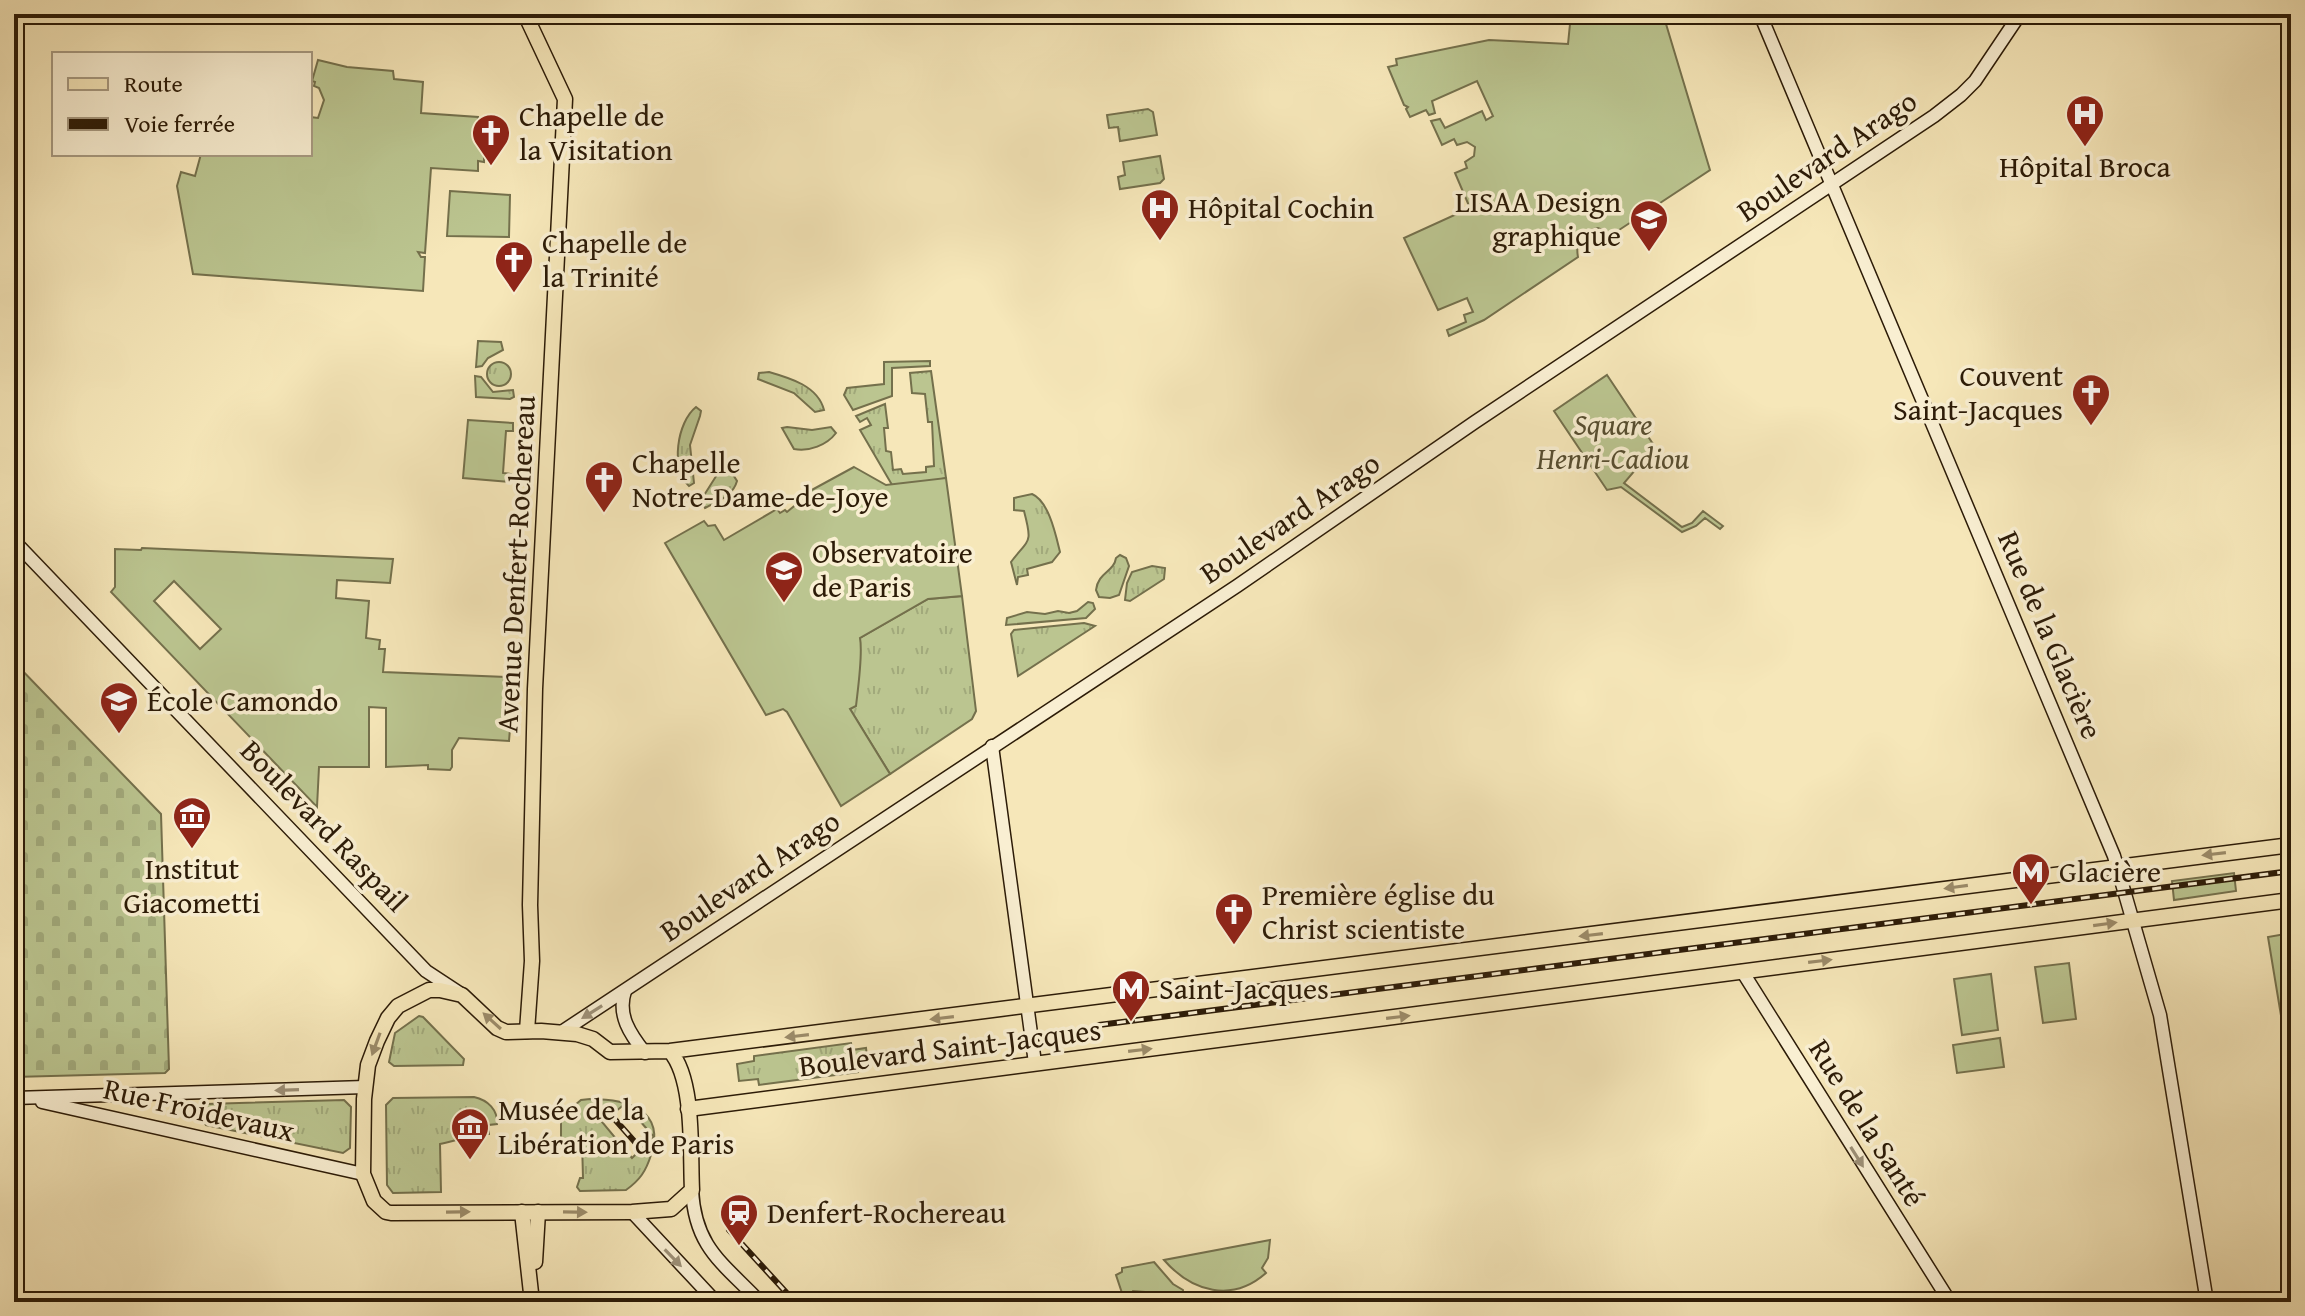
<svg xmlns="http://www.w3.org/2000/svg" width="2305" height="1316" font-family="'Gentium Book Plus',serif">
<defs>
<pattern id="grass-tufts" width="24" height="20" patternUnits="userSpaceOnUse" patternTransform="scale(2)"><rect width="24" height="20" fill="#bbc590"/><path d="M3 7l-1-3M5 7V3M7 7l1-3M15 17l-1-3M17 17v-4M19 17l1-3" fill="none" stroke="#a1a97b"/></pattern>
<pattern id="cemetery-stones" width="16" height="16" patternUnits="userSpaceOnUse" patternTransform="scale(2)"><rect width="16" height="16" fill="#bbc590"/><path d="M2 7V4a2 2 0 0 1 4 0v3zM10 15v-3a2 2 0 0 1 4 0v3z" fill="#a1a97b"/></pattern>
</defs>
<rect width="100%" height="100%" fill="#f6e7b9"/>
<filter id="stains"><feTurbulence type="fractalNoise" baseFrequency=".0025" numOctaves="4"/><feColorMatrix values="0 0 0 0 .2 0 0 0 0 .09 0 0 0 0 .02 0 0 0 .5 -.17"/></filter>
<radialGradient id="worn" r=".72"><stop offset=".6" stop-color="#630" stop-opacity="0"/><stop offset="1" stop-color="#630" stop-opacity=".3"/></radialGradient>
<g fill="url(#grass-tufts)" stroke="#74704c" stroke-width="2" fill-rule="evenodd">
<polygon points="1148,109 1153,112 1157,135 1120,141 1118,127 1109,128 1107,115"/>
<polygon points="1160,156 1164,179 1160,183 1120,189 1118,177 1125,175 1123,162"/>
<polygon points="478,341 501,342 503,350 488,358 482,366 476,367"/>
<polygon points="930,361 930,366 892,368 892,396 853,410 844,395 847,388 884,384 884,362"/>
<circle cx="499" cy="374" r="12"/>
<polygon points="931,371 946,478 941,479 923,538 860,430 871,425 867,418 860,422 856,416 885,404 888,428 884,428 886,451 891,452 893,470 901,469 903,474 926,472 926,467 934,466 932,422 928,422 925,394 912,393 910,373"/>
<path d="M769 372C790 378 818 386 824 410L815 412 794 393 758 379 759 373Z"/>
<polygon points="475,376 481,377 493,392 513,390 514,397 510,399 476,397"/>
<path d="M696 407 701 411 700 416 690 445 694 483 689 486C670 469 677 422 696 407Z"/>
<path d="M787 427 812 430 831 427 836 433C827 445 809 452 794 449L782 428Z"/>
<path d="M725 462 737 481C733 496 718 501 705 508L701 500Z"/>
<path d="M1032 494C1049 501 1056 536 1060 552L1052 562 1027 569 1028 575 1018 577 1017 585 1011 562C1029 538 1033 545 1024 511L1014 510V498Z"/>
<path d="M1120 555 1126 558 1129 566 1119 595 1110 598 1099 597 1096 590C1098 572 1114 572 1116 558Z"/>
<polygon points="1152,566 1165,568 1164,579 1130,601 1125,600 1127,583 1132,572"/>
<polygon points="962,596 976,711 972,719 890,774 850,709 806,669 928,599"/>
<polygon points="1088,602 1093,603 1095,609 1086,618 1006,625 1007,618 1027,612 1045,614 1058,611 1069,613 1077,611"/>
<polygon points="1084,623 1095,626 1018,676 1011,634 1014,630"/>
<polygon points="2291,933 2291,1076 2268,937"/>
<polygon points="419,1016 423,1017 464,1059 463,1065 394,1066 389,1062 395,1033"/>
<polygon points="851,1043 852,1050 866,1048 868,1065 858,1067 858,1072 759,1085 758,1079 739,1081 737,1064 754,1061 754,1056"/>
<path d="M474 1097C488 1100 498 1110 497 1124L489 1125V1134C471 1134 457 1141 440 1144L441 1192 393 1193 387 1185 386 1105 393 1098Z"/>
<path d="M590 1099C627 1099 666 1109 651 1155 646 1171 640 1180 626 1190L580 1191 577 1187 580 1178H583L582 1141H561V1117L581 1100ZM625 1104 654 1137 632 1158 602 1122Z"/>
<polygon points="344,1100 351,1107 350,1148 343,1153 206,1125 203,1121 203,1107 206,1104"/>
</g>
<polygon fill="url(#cemetery-stones)" stroke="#74704c" stroke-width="2" points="14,662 161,814 169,1069 165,1073 14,1077"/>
<g fill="#bbc590" stroke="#74704c" stroke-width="2" fill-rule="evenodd">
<path d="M1571 14H1663L1710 170 1613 234 1598 228C1582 231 1575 241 1578 257L1484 320 1449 336 1447 330 1466 322 1464 315 1473 312 1467 298 1438 310 1404 238 1470 208 1455 173 1467 168 1465 162 1474 156 1475 147 1467 142 1457 145 1454 139 1442 145 1431 121 1440 119 1445 128 1482 111 1486 120 1493 116 1477 81 1432 101 1435 113 1429 115 1426 110 1410 117 1406 109 1408 107 1404 105 1388 67 1397 65 1396 59 1489 40 1568 44Z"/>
<polygon points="318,60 347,67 393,71 394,79 423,82 421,113 478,117 476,144 484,147 484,162 478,161 478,171 431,168 425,253 418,252 421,257 425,257 423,291 193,274 177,186 181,172 195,176 201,154 310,154 310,117 318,118 324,100 319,88 314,86 315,82 312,81"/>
<polygon points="450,191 510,195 509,237 447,236"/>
<polygon points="1607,375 1655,447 1624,483 1682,527 1692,523 1703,511 1723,526 1720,529 1705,518 1696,526 1682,532 1621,487 1607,490 1554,411"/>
<polygon points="468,420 513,423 513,431 506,431 503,473 511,474 510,482 463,478"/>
<path d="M854 467 886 485 946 478 962 596 928 599 860 638C863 654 858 688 856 706L850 709 890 774 841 806 787 712 783 709 766 715 665 543 704 521 708 526 715 525 724 540 777 509 780 513 785 510 787 512 799 502 797 498Z"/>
<path d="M142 548 393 559 390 583 337 580 336 598 369 601 366 638 380 640 379 649H385L383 672 506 677V703L512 704 509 741 459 738 452 750V767L450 770 428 769V765L386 767V708L369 707V767H319L317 807 111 592 115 587V549L141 550ZM174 581 221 629 200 649 154 601Z"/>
<polygon points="2234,873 2236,891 2174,900 2172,881"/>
<polygon points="2069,963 2076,1019 2043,1023 2035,967"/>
<polygon points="1991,974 1998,1030 1962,1035 1954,979"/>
<polygon points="2000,1038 2004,1067 1957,1073 1953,1045"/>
<path d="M1270 1240 1268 1258 1262 1268 1266 1273C1232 1303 1192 1292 1164 1260Z"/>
<polygon points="1154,1262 1173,1284 1183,1290 1183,1295 1133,1291 1132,1293 1122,1293 1116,1275 1122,1272 1122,1268"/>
</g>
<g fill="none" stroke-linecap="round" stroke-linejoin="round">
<g stroke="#2c1b07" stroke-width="15">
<g id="secondary">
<polyline points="1760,14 2114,856 2160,1015 2207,1302"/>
<polyline points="14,541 426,971 461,994"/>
<polyline points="992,746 1035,1063"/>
<polyline points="1742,971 1950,1302"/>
<path d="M625 991C617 1015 630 1034 645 1053"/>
<polyline points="560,1033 1237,586 1475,422 1934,116 1961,95 1975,81 2020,14"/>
<polyline points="14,1098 365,1087"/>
<polyline points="42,1102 363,1174"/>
<path d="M692 1190C695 1248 723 1263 760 1302"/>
<polyline points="632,1212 716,1302"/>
</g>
</g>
<g stroke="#2c1b07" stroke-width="17">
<g id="primary">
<polyline points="525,14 565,99 535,689 530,905 532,961 527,1031"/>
<path d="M670 1051C695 1080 690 1152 692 1190L671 1209 632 1212 391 1213 386 1212 374 1201 363 1174 364 1099 368 1065 377 1041 388 1018 398 1006 429 990H440L462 995 497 1028 506 1032 541 1031 577 1034 593 1039 610 1052 670 1051 2291 845"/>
<polyline points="688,1109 2291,900"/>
<polyline points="522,1212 532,1302"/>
<polyline points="535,1262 538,1212"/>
</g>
</g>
<use href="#secondary" stroke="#f9efd2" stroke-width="12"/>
<use href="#primary" stroke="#f6e7b9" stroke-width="14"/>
<g stroke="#2c1b07" stroke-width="6">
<g id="rail">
<polyline points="1099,1025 2291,871"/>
<polyline points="611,1115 642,1150"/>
<polyline points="729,1230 795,1302"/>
</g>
</g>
<use href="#rail" stroke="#f9efd2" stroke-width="3" stroke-dasharray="9" stroke-linecap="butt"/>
</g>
<defs><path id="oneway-solid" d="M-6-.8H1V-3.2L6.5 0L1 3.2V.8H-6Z" transform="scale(2)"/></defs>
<g fill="#9b8b69">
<use href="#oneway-solid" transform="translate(2214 854) rotate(173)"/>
<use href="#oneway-solid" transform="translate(1956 887) rotate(172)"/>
<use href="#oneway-solid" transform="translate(2105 924) rotate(-8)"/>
<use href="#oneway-solid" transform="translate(1591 935) rotate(173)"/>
<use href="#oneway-solid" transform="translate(1820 961) rotate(-7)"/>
<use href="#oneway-solid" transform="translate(1398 1017) rotate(-7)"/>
<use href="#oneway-solid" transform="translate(942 1018) rotate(173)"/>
<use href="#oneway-solid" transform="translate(492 1021) rotate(-138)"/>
<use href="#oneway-solid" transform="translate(797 1036) rotate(173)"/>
<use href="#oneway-solid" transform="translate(376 1044) rotate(110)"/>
<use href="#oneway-solid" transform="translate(1140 1050) rotate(-7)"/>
<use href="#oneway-solid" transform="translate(458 1212) rotate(-1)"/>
<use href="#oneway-solid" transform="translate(575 1212) rotate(1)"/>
</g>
<g fill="#9d9077">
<use href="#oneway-solid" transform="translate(592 1012) rotate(148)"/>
<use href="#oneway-solid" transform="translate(287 1090) rotate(178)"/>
<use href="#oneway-solid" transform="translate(1857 1157) rotate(58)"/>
<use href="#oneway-solid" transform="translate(673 1258) rotate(46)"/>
</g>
<defs>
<g id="hospital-pin" transform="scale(2)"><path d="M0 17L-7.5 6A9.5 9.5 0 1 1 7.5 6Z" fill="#8f2418" stroke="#f9efd2"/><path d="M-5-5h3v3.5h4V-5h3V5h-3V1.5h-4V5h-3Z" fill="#fff"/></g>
<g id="church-pin" transform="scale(2)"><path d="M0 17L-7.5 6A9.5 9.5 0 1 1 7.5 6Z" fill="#8f2418" stroke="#f9efd2"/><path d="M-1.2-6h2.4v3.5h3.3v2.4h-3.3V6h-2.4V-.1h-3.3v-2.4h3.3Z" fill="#fff"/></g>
<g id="university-pin" transform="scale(2)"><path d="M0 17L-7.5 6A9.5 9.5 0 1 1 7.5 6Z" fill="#8f2418" stroke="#f9efd2"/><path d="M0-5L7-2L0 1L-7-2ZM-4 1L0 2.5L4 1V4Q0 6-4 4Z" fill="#fff"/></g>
<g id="museum-pin" transform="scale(2)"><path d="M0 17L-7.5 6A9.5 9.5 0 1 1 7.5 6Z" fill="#8f2418" stroke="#f9efd2"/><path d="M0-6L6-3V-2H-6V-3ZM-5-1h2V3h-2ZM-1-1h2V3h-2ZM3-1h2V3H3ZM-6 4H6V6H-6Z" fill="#fff"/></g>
<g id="metro-pin" transform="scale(2)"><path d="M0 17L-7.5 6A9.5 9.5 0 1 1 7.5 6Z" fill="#8f2418" stroke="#f9efd2"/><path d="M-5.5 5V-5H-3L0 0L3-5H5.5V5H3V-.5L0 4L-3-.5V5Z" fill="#fff"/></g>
<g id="station-pin" transform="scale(2)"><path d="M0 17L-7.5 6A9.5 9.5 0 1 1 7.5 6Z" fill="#8f2418" stroke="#f9efd2"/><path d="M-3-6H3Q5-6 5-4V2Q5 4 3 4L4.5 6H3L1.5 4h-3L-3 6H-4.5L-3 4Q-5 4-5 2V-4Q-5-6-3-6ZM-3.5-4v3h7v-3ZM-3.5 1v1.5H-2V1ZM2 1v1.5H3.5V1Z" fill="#fff"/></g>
</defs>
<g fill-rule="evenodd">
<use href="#hospital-pin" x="2085" y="114"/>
<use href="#church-pin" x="491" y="133"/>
<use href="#hospital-pin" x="1160" y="208"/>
<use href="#university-pin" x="1649" y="219"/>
<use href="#church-pin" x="514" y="260"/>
<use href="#church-pin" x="2091" y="393"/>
<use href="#church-pin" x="604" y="480"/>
<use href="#university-pin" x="784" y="570"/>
<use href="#university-pin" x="119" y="701"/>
<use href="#museum-pin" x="192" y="816"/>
<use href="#metro-pin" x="2031" y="872"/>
<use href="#church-pin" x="1234" y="912"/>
<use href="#metro-pin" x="1131" y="989"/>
<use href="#museum-pin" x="470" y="1127"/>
<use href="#station-pin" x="739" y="1213"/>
</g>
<g text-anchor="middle" stroke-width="7" stroke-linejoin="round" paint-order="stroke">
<g font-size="30" fill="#2c1b07" stroke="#f9efd2" text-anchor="start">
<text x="519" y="126">Chapelle de<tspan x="519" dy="34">la Visitation</tspan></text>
<text x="2085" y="177" text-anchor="middle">Hôpital Broca</text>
<text x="1621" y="212" text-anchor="end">LISAA Design<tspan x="1621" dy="34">graphique</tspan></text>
<text x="1188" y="218">Hôpital Cochin</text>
<text x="542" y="253">Chapelle de<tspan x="542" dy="34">la Trinité</tspan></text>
<text x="2063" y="386" text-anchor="end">Couvent<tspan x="2063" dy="34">Saint-Jacques</tspan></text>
<text x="632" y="473">Chapelle<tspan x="632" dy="34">Notre-Dame-de-Joye</tspan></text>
<text x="812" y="563">Observatoire<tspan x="812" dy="34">de Paris</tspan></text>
<text x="147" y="711">École Camondo</text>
<text x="192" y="879" text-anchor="middle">Institut<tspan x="192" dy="34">Giacometti</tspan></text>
<text x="2059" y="882">Glacière</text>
<text x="1262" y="905">Première église du<tspan x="1262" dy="34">Christ scientiste</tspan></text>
<text x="1159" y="999">Saint-Jacques</text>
<text x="498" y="1120">Musée de la<tspan x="498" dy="34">Libération de Paris</tspan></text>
<text x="767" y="1223">Denfert-Rochereau</text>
</g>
<g font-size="30" fill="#2c1b07" stroke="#f9efd2">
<text transform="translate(1827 156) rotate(-34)" y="10">Boulevard Arago</text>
<text transform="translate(1290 518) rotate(-34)" y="10">Boulevard Arago</text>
<text transform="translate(516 564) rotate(-87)" y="10">Avenue Denfert-Rochereau</text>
<text transform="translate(2050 635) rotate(67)" y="10">Rue de la Glacière</text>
<text transform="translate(324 826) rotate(46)" y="10">Boulevard Raspail</text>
<text transform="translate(750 876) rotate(-34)" y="10">Boulevard Arago</text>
<text transform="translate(950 1048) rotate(-7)" y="10">Boulevard Saint-Jacques</text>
<text transform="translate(199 1110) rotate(13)" y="10">Rue Froidevaux</text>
<text transform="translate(1867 1123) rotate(58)" y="10">Rue de la Santé</text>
</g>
<g font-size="30" font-style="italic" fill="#574e30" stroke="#f9efd2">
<text x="1613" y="435">Square<tspan x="1613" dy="34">Henri-Cadiou</tspan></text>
</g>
</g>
<rect width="2305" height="1316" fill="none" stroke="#f6e7b9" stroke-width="48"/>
<rect x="16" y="16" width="2273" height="1284" fill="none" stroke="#2c1b07" stroke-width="4"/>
<rect x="24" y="24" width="2257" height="1268" fill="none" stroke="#2c1b07" stroke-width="2"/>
<rect x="52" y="52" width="260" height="104" fill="#f9efd2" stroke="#a79a81" stroke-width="2"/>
<rect x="68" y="78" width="40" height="12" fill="#f6e7b9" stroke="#a79a81" stroke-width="2"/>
<text x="124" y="92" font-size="24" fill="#2c1b07">Route</text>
<rect x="68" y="118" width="40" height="12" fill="#2c1b07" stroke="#a79a81" stroke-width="2"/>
<text x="124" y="132" font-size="24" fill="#2c1b07">Voie ferrée</text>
<rect width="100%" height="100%" filter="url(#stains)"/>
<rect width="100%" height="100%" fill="url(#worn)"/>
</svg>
